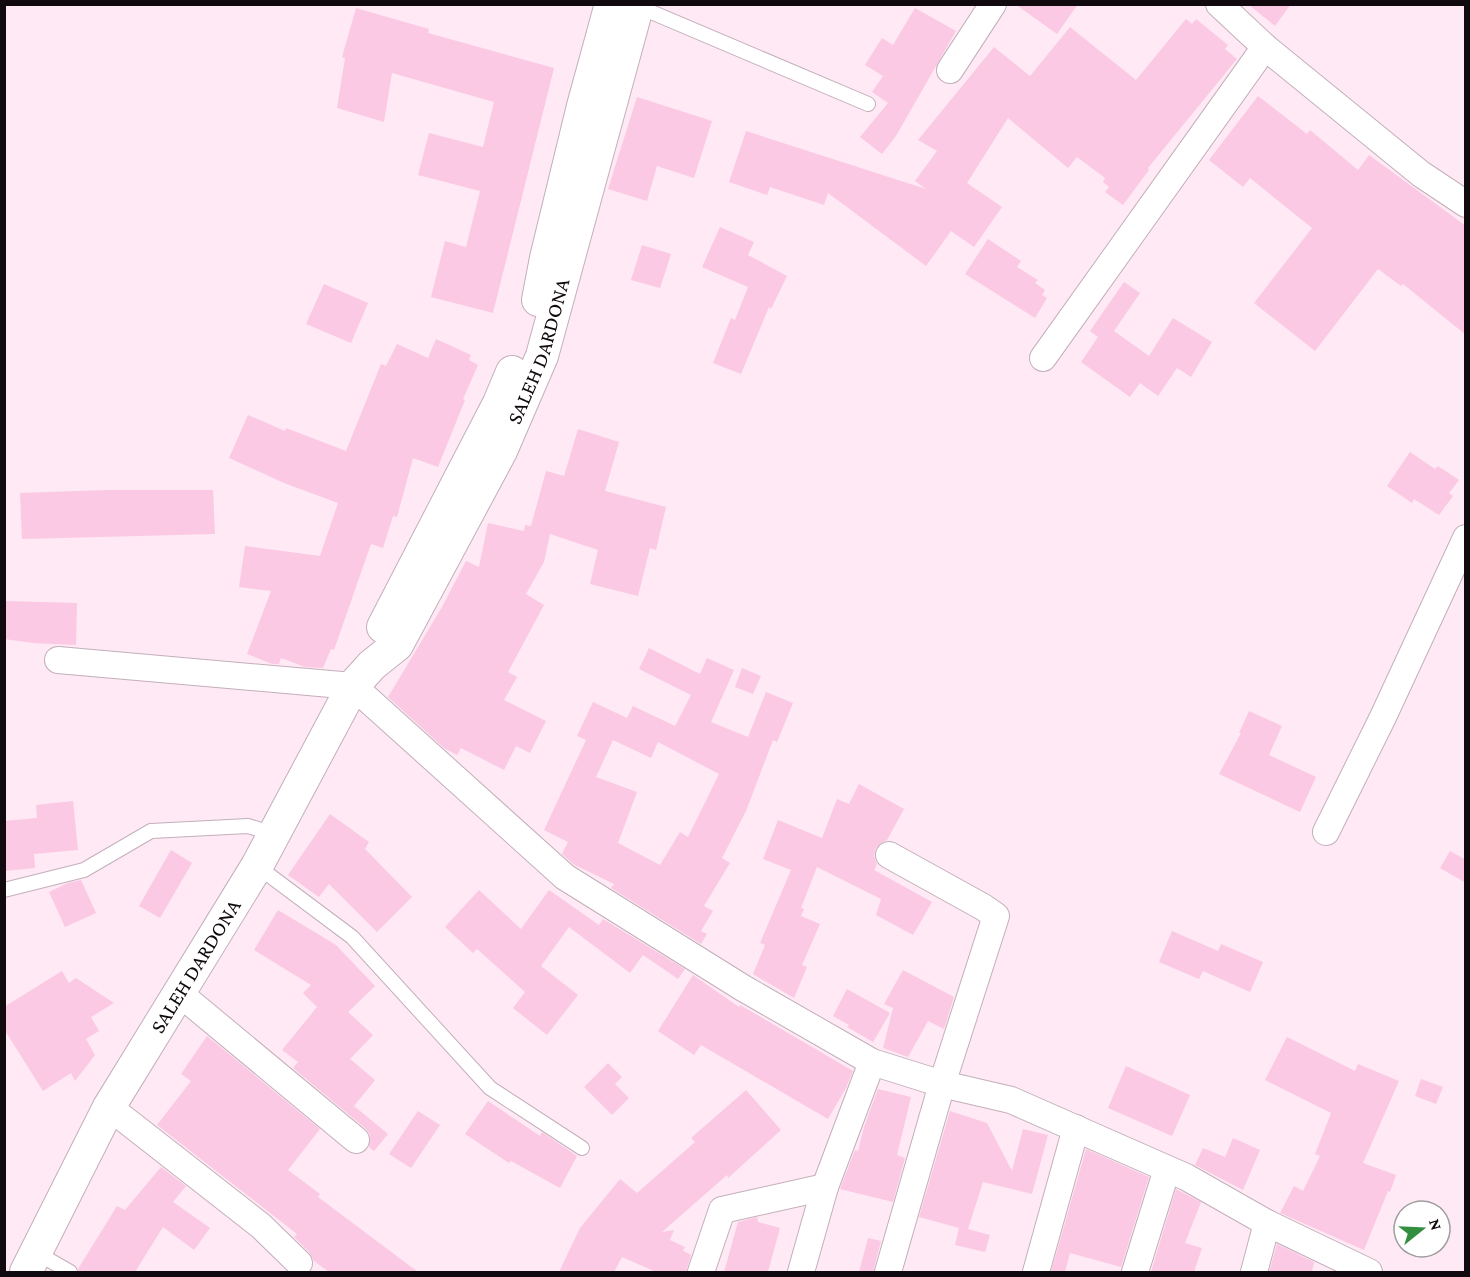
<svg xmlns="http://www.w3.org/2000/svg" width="1470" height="1277" font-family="'Crimson Pro',serif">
<rect width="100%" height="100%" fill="#fee9f4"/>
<g fill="#fbc9e4" fill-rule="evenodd">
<polygon points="1015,4 1078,4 1057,34"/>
<polygon points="1248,4 1291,4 1275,26"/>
<polygon points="356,8 429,29 428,33 554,68 493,313 431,297 445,241 466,247 480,191 418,175 429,133 483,147 494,102 392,73 384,122 337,108 345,58 342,57"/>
<polygon points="915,8 956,31 896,136 882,154 860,137 888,103 872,92 883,76 865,65 882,38 893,45"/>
<polygon points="1186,19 1192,24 1196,19 1228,45 1225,49 1237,59 1148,168 1149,170 1123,205 1105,192 1109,187 1103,182 1105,178 1077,157 1068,168 1008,118 967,183 1002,207 974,247 951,231 926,266 828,193 824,205 770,187 767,195 729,182 746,131 926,189 915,181 937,151 918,140 994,47 1030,76 1070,27 1136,80"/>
<polygon points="1258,96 1307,134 1310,130 1358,170 1369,155 1466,226 1466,335 1403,284 1401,286 1378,269 1315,351 1254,303 1312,228 1250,178 1243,187 1209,160"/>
<polygon points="637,97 712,121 694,178 657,166 647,201 608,189"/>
<polygon points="720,227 754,242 748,255 787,276 771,309 769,307 741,374 713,363 731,318 735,320 748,287 702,267"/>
<polygon points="988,239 1021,261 1017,267 1038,280 1035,283 1045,290 1042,295 1047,298 1035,318 965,274"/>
<polygon points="642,245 671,254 660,288 631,280"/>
<polygon points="1124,282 1140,293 1114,331 1149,356 1173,318 1212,342 1191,377 1177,368 1158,396 1140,383 1130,397 1081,362 1098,337 1090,331"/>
<polygon points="324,284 368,303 351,343 306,324"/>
<polygon points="436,339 471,355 469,360 478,365 463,399 465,400 438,467 413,458 397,517 393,516 383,548 371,544 334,650 331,649 323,668 305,667 281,658 279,664 272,664 247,654 271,591 239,587 245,546 320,556 338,503 284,483 229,458 248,415 285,431 286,428 346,451 381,364 386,366 397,344 428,358"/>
<polygon points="578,429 619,442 605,491 666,507 656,550 650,548 638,596 590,584 598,550 550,534 544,562 526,594 544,605 508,672 517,677 504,700 546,721 530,753 516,746 504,770 461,748 457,755 444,748 388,697 442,607 466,561 479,567 488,523 524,531 525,525 531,526 546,471 564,476"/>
<polygon points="1410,452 1435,469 1438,466 1459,480 1449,493 1453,496 1439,515 1414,499 1412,503 1387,486"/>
<polygon points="107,490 213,490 215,534 22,539 20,493"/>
<polygon points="4,601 77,603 76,645 33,643 4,639"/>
<path d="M649 648 700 674 707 658 734 670 711 722 748 737 766 692 793 703 777 742 773 740 746 811 722 858 730 863 704 906 713 911 701 931 707 934 701 944 611 888 614 884 573 864 562 854 568 842 544 830 586 740 577 736 593 702 627 718 633 706 675 726 691 695 639 669ZM613 740 651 758 658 742 719 774 688 837 680 832 660 865 618 843 637 792 596 777Z"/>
<polygon points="742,668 761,676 753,694 735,687"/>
<polygon points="1249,711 1282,726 1269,755 1316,777 1300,812 1219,774 1241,733 1239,733"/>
<polygon points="859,784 904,809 887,840 881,843 876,848 874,856 877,864 874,870 932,902 913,935 876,915 881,899 817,867 801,908 804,909 801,916 820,924 802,965 807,967 794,998 753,974 765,945 760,943 791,870 763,859 778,820 822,838 837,799 849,804"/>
<polygon points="73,801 78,850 34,854 35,868 4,871 4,821 37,818 36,805"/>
<polygon points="330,814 369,842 365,849 412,897 377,932 329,884 319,897 288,875"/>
<polygon points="171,850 192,863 160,918 139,906"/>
<polygon points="1450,851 1466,860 1466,883 1440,868"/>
<polygon points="81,880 96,913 65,927 49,892 68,883"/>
<polygon points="479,890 521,929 549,890 599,925 603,919 685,969 678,979 643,955 630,973 569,927 541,966 578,995 547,1035 513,1008 525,992 477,949 473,953 445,927"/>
<polygon points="278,910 336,945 375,986 348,1012 373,1035 350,1059 375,1080 354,1106 388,1134 374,1151 369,1147 370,1135 366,1129 293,1068 298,1062 282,1050 317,1007 303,993 311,985 254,950"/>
<polygon points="1172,931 1218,951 1221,944 1263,962 1250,992 1203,971 1199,979 1159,962"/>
<polygon points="903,970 954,997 944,1029 928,1021 908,1057 883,1048 893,1008 884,1004"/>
<polygon points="62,971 69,983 76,978 114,1003 91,1017 99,1031 86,1039 95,1055 75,1081 71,1073 43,1091 4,1029 4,1007"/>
<polygon points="693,975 739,1007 740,1005 853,1071 846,1088 828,1119 701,1045 694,1055 658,1031"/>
<polygon points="847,989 890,1013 873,1042 847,1027 849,1025 833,1016"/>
<polygon points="207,1036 320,1129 288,1170 320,1194 318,1197 418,1272 329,1272 314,1261 309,1252 294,1237 297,1234 157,1125 191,1081 181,1074"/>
<polygon points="1287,1037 1355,1071 1358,1064 1399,1081 1363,1163 1396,1175 1390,1192 1388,1191 1364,1250 1280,1213 1294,1186 1303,1191 1320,1156 1315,1154 1331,1113 1265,1080"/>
<polygon points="608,1063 622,1077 615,1084 629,1098 612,1115 584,1087"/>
<polygon points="1126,1066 1190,1095 1172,1136 1108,1108"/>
<polygon points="1421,1079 1443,1087 1436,1104 1415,1096"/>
<polygon points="878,1089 911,1097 897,1155 905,1158 893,1202 840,1189 855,1150 858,1151 864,1127"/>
<polygon points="746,1090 781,1130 728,1178 727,1175 662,1232 674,1230 670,1240 685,1247 683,1251 691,1255 686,1272 656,1272 622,1257 614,1272 559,1272 580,1228 620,1179 637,1193 695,1142 691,1138"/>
<polygon points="488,1101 540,1136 542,1132 577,1156 560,1188 511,1161 509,1163 465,1134"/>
<polygon points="418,1111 440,1125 411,1168 389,1154"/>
<polygon points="950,1111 987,1123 1012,1171 1023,1129 1048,1135 1032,1194 983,1182 968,1229 990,1235 985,1252 955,1245 959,1228 919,1217"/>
<polygon points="1233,1138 1260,1150 1243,1190 1195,1165 1203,1148 1225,1157"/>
<polygon points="1086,1149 1149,1177 1121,1267 1070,1253 1065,1272 1051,1272"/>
<polygon points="161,1167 186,1186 173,1202 210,1228 194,1250 163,1227 135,1272 79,1272 78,1269 117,1206 125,1210"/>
<polygon points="1176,1189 1201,1202 1185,1243 1202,1248 1194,1272 1151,1272"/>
<polygon points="757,1217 758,1222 780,1228 768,1272 724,1272 738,1222"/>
<polygon points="868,1238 881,1241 873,1272 859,1272"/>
<polygon points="1277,1244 1314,1262 1312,1272 1269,1272"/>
</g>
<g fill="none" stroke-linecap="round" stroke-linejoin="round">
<g stroke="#c3afba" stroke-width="16">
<g id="service">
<polyline points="637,6 868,104"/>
<polyline points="257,866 352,937 490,1088 582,1148"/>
<polyline points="4,890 84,870 151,831 248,826 274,834"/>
<polyline points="37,1253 70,1272"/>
</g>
</g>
<g stroke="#c3afba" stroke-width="28">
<g id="minor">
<polyline points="1219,4 1265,47 1421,174 1466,204"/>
<polyline points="950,70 993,4"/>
<polyline points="1043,358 1265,47"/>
<polyline points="58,660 353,686 565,877 743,988 872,1062 942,1084 1011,1100 1186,1177 1267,1223 1369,1272"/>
<polyline points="1326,832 1383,717 1466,538"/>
<polyline points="179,993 356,1140"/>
<polyline points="109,1107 261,1226 299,1263"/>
<polyline points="701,1272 722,1210 825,1187 872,1062"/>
<polyline points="801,1272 825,1187"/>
<polyline points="888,1272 942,1084 996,916 983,907 889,855"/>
<polyline points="1036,1272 1076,1128"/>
<polyline points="1135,1272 1167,1169"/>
<polyline points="1254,1272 1267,1223"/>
</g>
</g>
<g stroke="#c3afba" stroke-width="34">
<g id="tertiary">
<polyline points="538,300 546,258 583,106 611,4"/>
<polyline points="383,627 499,403 512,372"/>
<path id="s1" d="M26 1272 109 1107 257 866 353 686 372 665 397 645 501 451 542 356 638 4"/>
</g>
</g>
<use href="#service" stroke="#fff" stroke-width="14"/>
<use href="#minor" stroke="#fff" stroke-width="26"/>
<use href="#tertiary" stroke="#fff" stroke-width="32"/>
</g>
<g text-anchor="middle" stroke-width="5" stroke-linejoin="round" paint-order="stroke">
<g font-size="21" fill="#10090d" stroke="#fff">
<text dy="7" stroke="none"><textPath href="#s1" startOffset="1059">SALEH DARDONA</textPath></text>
<text dy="7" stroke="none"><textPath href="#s1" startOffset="350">SALEH DARDONA</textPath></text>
</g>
</g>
<rect width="1470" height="1277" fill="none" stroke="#10090d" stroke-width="12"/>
<g transform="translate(1422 1229) rotate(72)"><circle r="28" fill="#ffffff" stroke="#9f9d9e" stroke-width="1.5"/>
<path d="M0-4.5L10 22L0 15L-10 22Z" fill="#348e3f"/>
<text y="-9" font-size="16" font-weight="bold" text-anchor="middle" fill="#10090d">N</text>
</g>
</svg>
